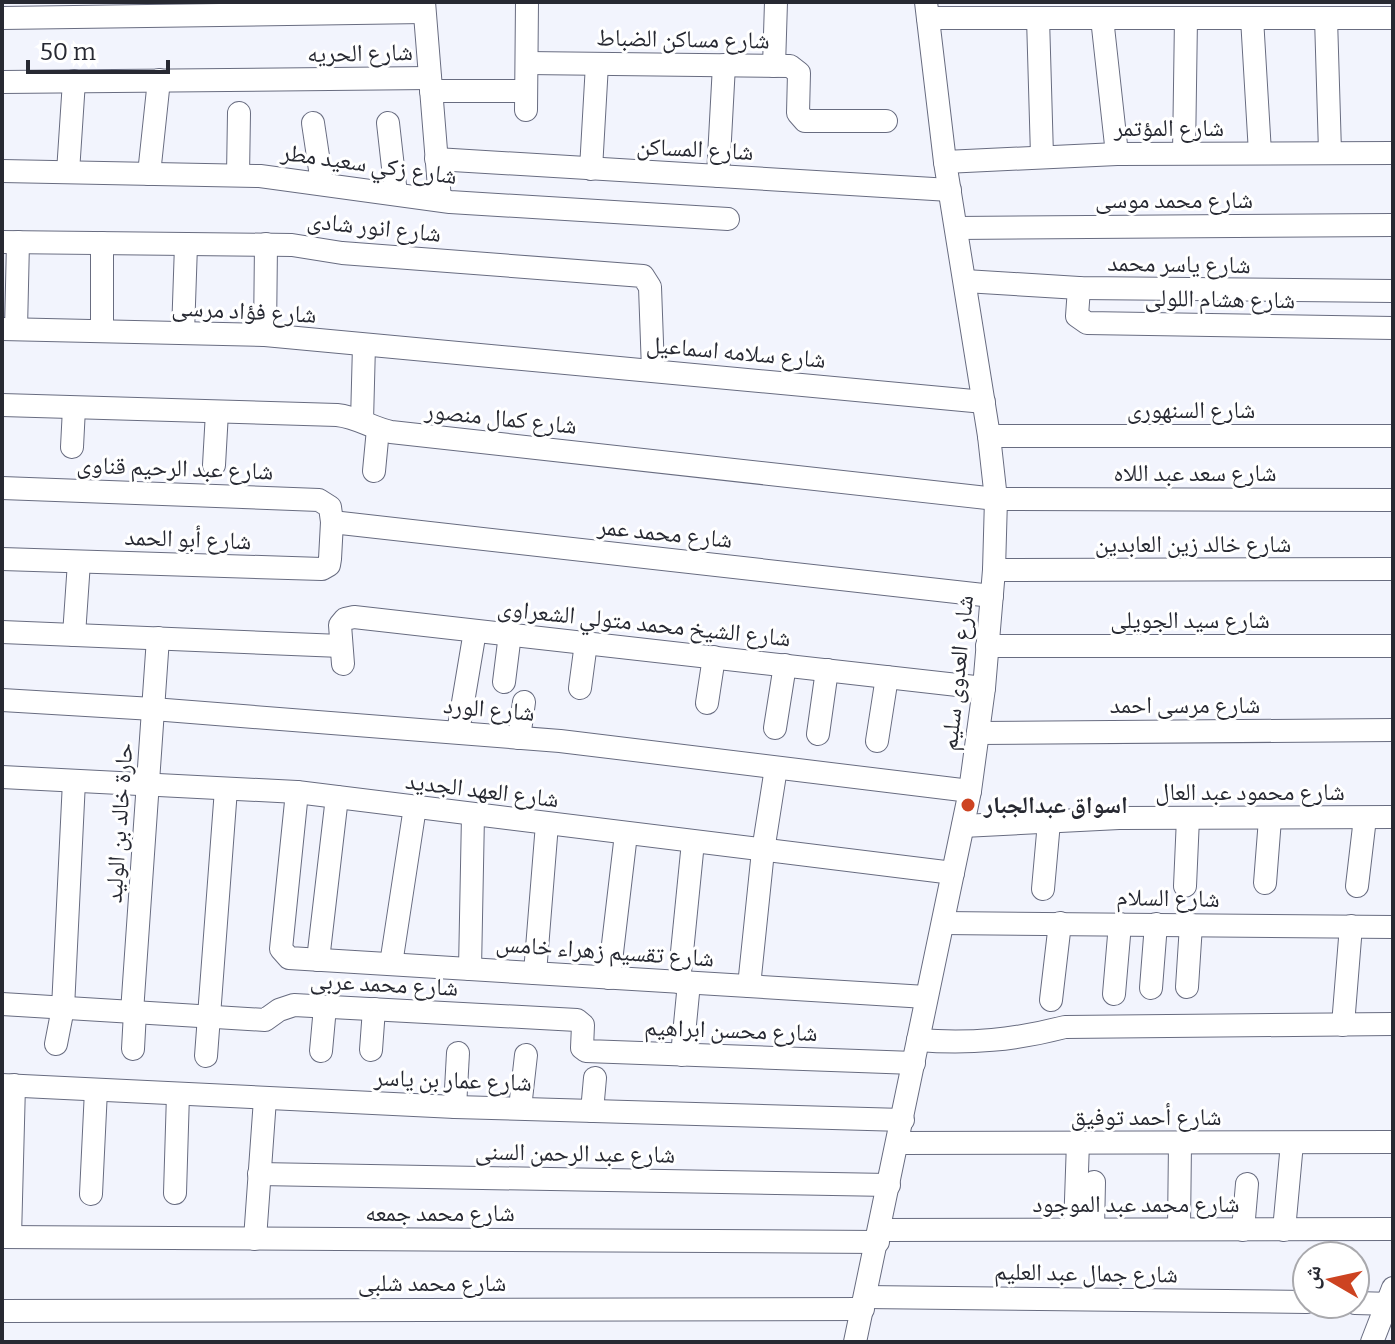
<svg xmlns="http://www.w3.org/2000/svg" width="1395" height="1344" font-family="Bitter,'Noto Naskh Arabic',serif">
<rect width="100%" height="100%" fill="#f2f4fd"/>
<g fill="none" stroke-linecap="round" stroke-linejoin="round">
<g stroke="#686c80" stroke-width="24">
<g id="minor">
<polyline points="424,2 440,200"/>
<polyline points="2,18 424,12"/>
<polyline points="928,18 1393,18"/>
<polyline points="1038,18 1042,156"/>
<polyline points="1102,18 1117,154"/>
<polyline points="1252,18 1260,153"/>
<polyline points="1326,18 1330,152"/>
<polyline points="527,63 790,66 799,73 798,113 805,121 886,121"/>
<polyline points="774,66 776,2"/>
<polyline points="2,82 430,78"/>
<polyline points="431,91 526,91"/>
<polyline points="526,110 527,2"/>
<polyline points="313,123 322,183"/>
<polyline points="388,123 396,194"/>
<polyline points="1184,153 1186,18"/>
<polyline points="436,159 950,190"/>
<polyline points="945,162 1117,154 1393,153"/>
<polyline points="591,169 597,64"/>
<polyline points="2,171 260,176 450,202 728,219"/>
<polyline points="68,172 74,81"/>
<polyline points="149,174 159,80"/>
<polyline points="238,175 239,113"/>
<polyline points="718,176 724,65"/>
<polyline points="956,228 1393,225"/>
<polyline points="2,242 292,245 342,253 643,276 650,287 653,370"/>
<polyline points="102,243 102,331"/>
<polyline points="965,281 1079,288 1393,291"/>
<polyline points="1079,288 1077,316 1087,323 1393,328"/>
<polyline points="2,329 265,335 984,402"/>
<polyline points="16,329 18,242"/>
<polyline points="183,333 186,245"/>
<polyline points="265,335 266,244"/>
<path d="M2 405 337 415C357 417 372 428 391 432L996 499 1393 500"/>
<polyline points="362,421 364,345"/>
<polyline points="989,436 1393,436"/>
<polyline points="72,447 74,408"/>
<polyline points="214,465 217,412"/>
<polyline points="374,471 378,429"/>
<polyline points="2,488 319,500 330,507 332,522 330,559 329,565 322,569 2,559"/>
<polyline points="332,522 992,596"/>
<polyline points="994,570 1393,569"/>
<polyline points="2,632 341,646"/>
<polyline points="74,635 79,562"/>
<polyline points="987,646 1393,646"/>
<polyline points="343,664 340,625 345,619 354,617 984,688"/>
<polyline points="504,682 510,634"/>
<polyline points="580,688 586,643"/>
<polyline points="2,700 153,709 560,741 970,791"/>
<polyline points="707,703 714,657"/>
<polyline points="775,728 785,665"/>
<polyline points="458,732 475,631"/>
<polyline points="978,733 1393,730"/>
<polyline points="818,734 827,670"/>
<polyline points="519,738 524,702"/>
<polyline points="877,741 887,677"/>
<polyline points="2,777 297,792 953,873"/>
<polyline points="297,792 281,949 289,958 926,997"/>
<polyline points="963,826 1119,818 1393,817"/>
<polyline points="1265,883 1270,819"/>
<polyline points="1185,886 1188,818"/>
<polyline points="1357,886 1365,818"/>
<polyline points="1043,889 1049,822"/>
<polyline points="943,923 1393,927"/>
<polyline points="318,960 337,797"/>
<polyline points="391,964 415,807"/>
<polyline points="470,969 473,815"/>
<polyline points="535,973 547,824"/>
<polyline points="609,978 626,834"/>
<polyline points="679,982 693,842"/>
<polyline points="749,986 763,851 776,768"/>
<polyline points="1187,987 1191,925"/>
<polyline points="1151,988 1156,924"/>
<polyline points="1114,994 1120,924"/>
<polyline points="1051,1000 1060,923"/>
<polyline points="2,1004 265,1020 279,1010 294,1005 577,1020 583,1025 582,1048 586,1051 914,1063"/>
<polyline points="132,1012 158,638"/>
<polyline points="1343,1025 1351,926"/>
<path d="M918 1040C970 1044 1015 1040 1065 1027L1393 1024"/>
<polyline points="56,1044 63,1008 74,781"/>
<polyline points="133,1049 135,1012"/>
<polyline points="371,1050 374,1009"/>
<polyline points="321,1051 325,1007"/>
<polyline points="682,1055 689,983"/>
<polyline points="206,1056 226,789"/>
<polyline points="2,1085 455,1107 903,1120"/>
<polyline points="455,1107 458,1053"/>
<polyline points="520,1108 526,1055"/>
<polyline points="592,1111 595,1078"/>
<polyline points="898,1143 1393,1142"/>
<polyline points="259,1174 889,1185"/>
<polyline points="175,1193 178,1094"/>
<polyline points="91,1194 96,1090"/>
<polyline points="1075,1229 1078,1142"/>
<polyline points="1093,1229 1094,1182"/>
<polyline points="1179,1229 1180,1143"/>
<polyline points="879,1230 1393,1229"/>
<polyline points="1243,1230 1247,1184"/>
<polyline points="1284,1230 1292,1143"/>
<polyline points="2,1237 878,1242"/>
<polyline points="10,1237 14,1085"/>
<polyline points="255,1239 265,1099"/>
<polyline points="865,1297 1307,1302"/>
<polyline points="1355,1303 1393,1304"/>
<polyline points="2,1311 863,1309"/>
<polyline points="855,1342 970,791 984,688 994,570 996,499 989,436 945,162 926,2"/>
<polyline points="1372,1342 1393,1288"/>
</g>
</g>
<use href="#minor" stroke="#fff" stroke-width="22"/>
</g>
<circle fill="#cd4321" stroke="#fff" stroke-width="3" cx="968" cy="805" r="8"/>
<g text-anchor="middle" stroke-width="6" stroke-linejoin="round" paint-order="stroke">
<g font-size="24" fill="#272932" stroke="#fff">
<text transform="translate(683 39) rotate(1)" y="8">شارع مساكن الضباط</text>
<text transform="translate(360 53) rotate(-1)" y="8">شارع الحريه</text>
<text x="1169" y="136">شارع المؤتمر</text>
<text transform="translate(695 149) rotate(3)" y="8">شارع المساكن</text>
<text transform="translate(369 164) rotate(8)" y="8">شارع زكي سعيد مطر</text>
<text x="1174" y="208">شارع محمد موسى</text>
<text transform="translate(374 227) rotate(6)" y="8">شارع انور شادى</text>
<text transform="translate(1179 264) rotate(1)" y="8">شارع ياسر محمد</text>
<text transform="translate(1220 299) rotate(1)" y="8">شارع هشام اللولى</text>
<text transform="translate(244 311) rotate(3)" y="8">شارع فؤاد مرسى</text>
<text transform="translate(736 352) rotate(5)" y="8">شارع سلامه اسماعيل</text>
<text x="1191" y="418">شارع السنهورى</text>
<text transform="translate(501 418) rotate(6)" y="8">شارع كمال منصور</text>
<text transform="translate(175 468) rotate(2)" y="8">شارع عبد الرحيم قناوى</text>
<text x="1195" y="481">شارع سعد عبد اللاه</text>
<text transform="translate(665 533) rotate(6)" y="8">شارع محمد عمر</text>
<text transform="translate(188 539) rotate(2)" y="8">شارع أبو الحمد</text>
<text x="1193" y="552">شارع خالد زين العابدين</text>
<text x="1190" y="628">شارع سيد الجويلى</text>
<text transform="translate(644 623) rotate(6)" y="8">شارع الشيخ محمد متولي الشعراوى</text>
<text transform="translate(957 673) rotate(-84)" y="8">شارع العدوى سليم</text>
<text x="1185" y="713">شارع مرسى احمد</text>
<text transform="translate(489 709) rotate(5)" y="8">شارع الورد</text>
<text transform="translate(482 790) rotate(7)" y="8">شارع العهد الجديد</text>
<text x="1250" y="800">شارع محمود عبد العال</text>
<text transform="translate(119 823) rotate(-86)" y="8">حارة خالد بن الوليد</text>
<text transform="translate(1168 898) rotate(1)" y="8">شارع السلام</text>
<text transform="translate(605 951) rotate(4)" y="8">شارع تقسيم زهراء خامس</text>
<text transform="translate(384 984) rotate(3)" y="8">شارع محمد عربى</text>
<text transform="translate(731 1030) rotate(2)" y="8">شارع محسن ابراهيم</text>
<text transform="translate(453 1080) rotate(2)" y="8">شارع عمار بن ياسر</text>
<text x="1146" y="1125">شارع أحمد توفيق</text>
<text transform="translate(575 1153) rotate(1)" y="8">شارع عبد الرحمن السنى</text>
<text x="1136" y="1212">شارع محمد عبد الموجود</text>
<text x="440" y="1221">شارع محمد جمعه</text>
<text transform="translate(1086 1273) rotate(1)" y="8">شارع جمال عبد العليم</text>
<text x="432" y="1291">شارع محمد شلبى</text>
</g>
<g font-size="24" font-weight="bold" fill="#272932" stroke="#fff" text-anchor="start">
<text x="984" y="813">اسواق عبدالجبار</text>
</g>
</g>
<rect width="1395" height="1344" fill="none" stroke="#272932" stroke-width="8"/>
<g transform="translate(1331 1280) rotate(279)"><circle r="38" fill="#ffffff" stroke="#a9a9ad" stroke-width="2"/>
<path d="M0-6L14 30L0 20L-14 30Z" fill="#cd4321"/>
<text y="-12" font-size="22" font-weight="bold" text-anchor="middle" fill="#272932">ش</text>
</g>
<path d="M28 60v12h140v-12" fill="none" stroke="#272932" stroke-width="4"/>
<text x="40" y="60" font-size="24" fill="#272932" stroke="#ffffff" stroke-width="6" paint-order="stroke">50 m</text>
</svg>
